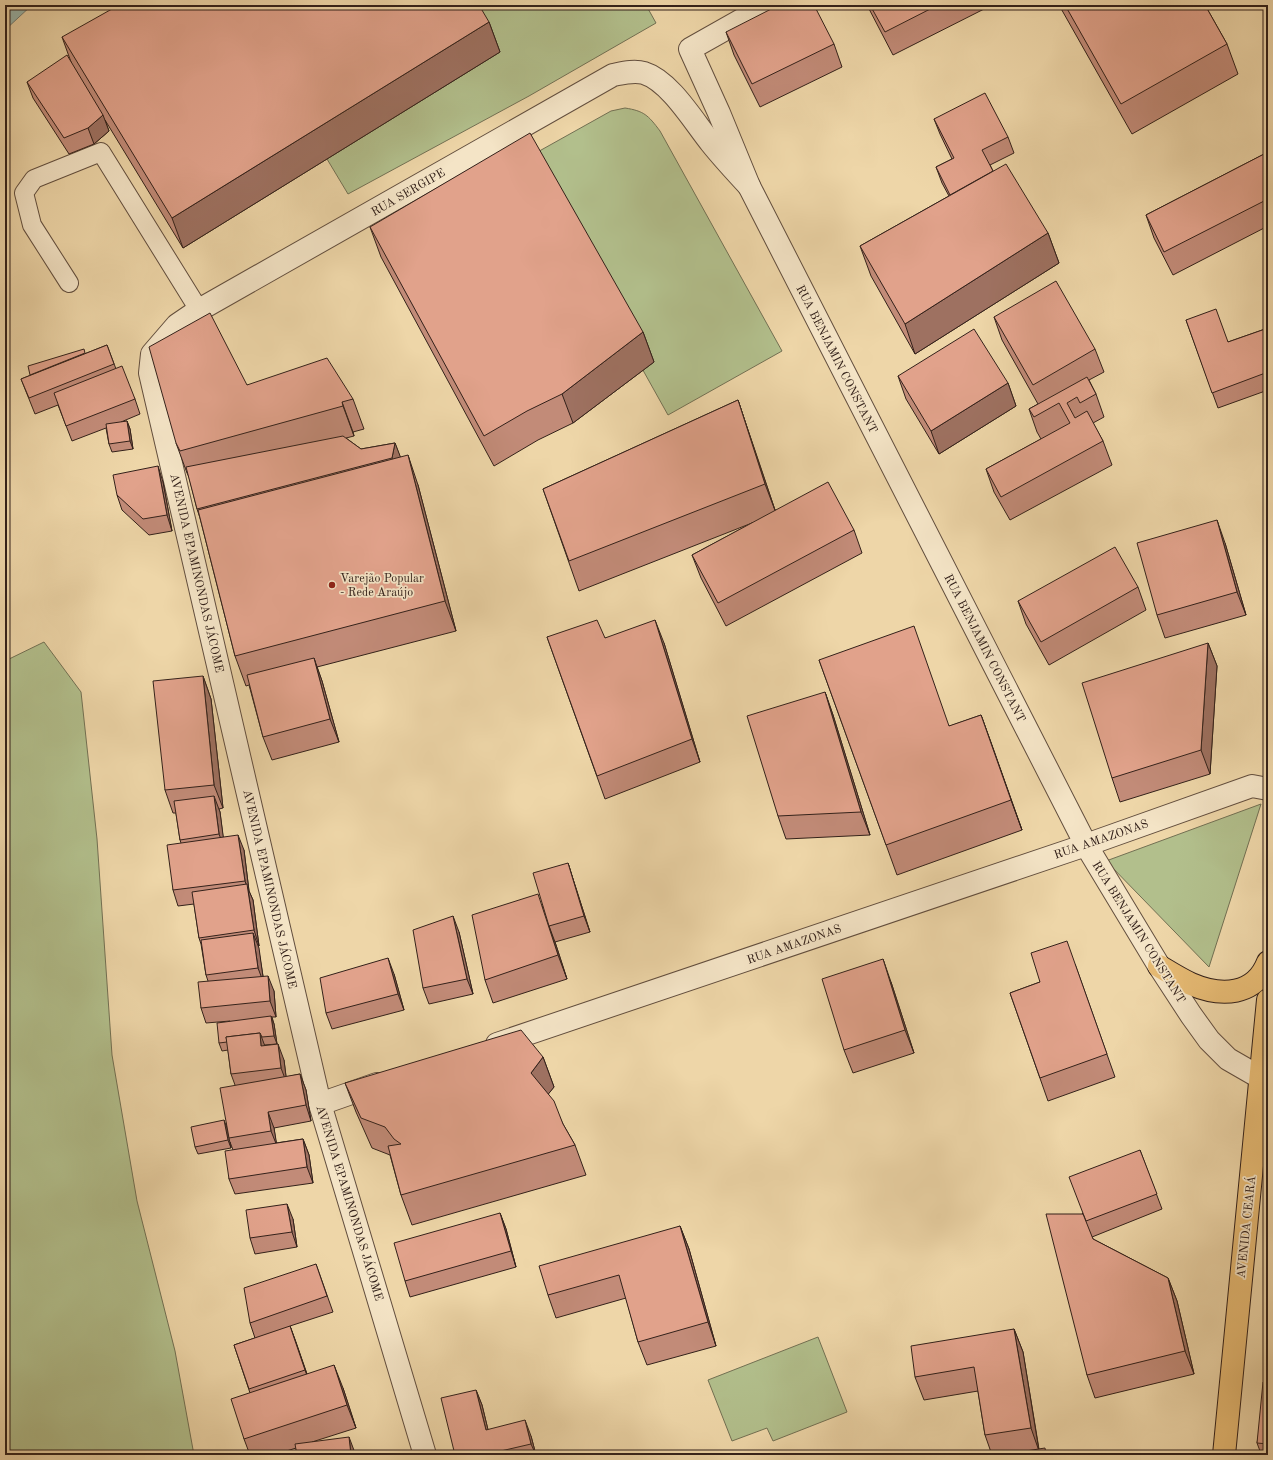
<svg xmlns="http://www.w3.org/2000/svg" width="1273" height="1460" font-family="'Old Standard TT',serif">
<rect width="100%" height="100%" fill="#eed6a8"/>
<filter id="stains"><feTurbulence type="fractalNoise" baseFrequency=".005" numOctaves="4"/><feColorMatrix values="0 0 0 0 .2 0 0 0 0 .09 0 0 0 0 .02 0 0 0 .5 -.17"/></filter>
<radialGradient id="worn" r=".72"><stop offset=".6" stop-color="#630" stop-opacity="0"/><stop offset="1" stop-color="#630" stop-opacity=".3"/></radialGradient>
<g fill="#b2bf8c" stroke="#727053">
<polygon points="471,5 646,5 656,23 529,96 348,194 327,159"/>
<path d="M625 108C644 111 648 115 660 131L782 351 668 415 525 159 611 111Z"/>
<polygon points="44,642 81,692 97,839 112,1055 137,1201 175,1351 194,1455 5,1455 5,661"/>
<polygon points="1261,804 1209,967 1106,861"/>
<polygon points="818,1337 847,1412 773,1441 767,1428 732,1441 708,1380"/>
</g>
<polygon fill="#9ab8ae" stroke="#717c73" points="5,5 32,5 5,30"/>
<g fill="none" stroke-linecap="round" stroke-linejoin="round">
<g stroke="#624e3e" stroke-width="20">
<polyline id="service" points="69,283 32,225 24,193 34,179 101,152 199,310"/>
</g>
<g stroke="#624e3e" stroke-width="24">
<g id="minor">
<polyline points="768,5 690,49 719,113 749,186 1086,845 1159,966 1191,1015 1209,1040 1228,1059 1261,1078"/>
<polyline points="497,1044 1086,845 1252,786 1268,789"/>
<polyline points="320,1104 377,1084"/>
<path d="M425 1455 320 1104 150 373 152 354 177 325 199 310 613 75C623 73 634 70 644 73 670 81 694 122 711 143 723 158 736 172 749 186"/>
</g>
</g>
<g stroke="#33211a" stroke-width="24">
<g id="primary">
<path d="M1159 966C1169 972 1180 979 1191 984 1221 997 1255 996 1268 962"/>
<polyline points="1224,1455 1268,1000"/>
</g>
</g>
<use href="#service" stroke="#f4e4c6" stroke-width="18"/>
<use href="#minor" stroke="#f4e4c6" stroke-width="22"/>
<use href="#primary" stroke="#e7bb74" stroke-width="22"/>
</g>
<g fill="#c28b78" stroke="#33211a">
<polygon points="867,5 992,5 893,55"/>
<polygon points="1059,5 1205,5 1227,44 1238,74 1132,134"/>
<polygon points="489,22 500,52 183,248 105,120 109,131 94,144 69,154 33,98 27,82 71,62 62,37"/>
<polygon points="726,32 834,44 842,67 760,107 734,55"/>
<polygon points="934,119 1008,137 1014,153 990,165 993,171 1048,233 1059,263 915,354 871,276 860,246 949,196 942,183 936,167 952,159 940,134"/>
<polygon points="1268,152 1268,226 1173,275 1154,238 1146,215"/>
<polygon points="370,227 643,332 654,362 573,423 538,440 494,466 381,257"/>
<polygon points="994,317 1095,349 1104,372 1089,380 1096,394 1104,417 1093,423 1103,441 1112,465 1010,520 994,492 986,469 1041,439 1037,432 1029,409 1038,404 1002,340"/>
<polygon points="1186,320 1228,342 1268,328 1268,390 1218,408"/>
<polygon points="107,345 116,369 135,399 140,414 121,422 127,421 130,429 133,449 112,452 109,444 106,428 72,441 58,405 35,414 21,379"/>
<polygon points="898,376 1008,383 1016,406 939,454 906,399"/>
<polygon points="247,385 353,399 364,429 353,432 354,436 346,438 361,449 395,443 400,457 418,485 456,631 317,667 322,681 339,742 272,760 263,737 249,685 246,686 235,656 200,518 197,509 189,477 187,473 176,443"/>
<polygon points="738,400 748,430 775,510 854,530 862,553 726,626 701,578 692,555 752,523 579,591 543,489"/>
<polygon points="163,482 172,531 149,535 122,510 117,495"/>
<polygon points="1225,543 1246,615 1165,638 1157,615"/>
<polygon points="1138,587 1146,610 1049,665 1026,624 1018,601"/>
<polygon points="547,637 605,638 664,643 700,762 605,799"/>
<polygon points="1208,643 1217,666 1210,774 1120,802 1112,778"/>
<polygon points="819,660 950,726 981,715 1022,830 897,875"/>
<polygon points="203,676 211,699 223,808 219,809 220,812 223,837 244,850 249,891 253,900 259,946 258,946 263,976 274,991 276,1017 272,1017 274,1024 277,1044 264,1045 284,1060 286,1077 300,1074 306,1090 311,1121 274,1128 276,1143 303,1139 309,1155 313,1183 235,1194 229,1179 233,1150 230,1142 231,1148 198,1154 195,1147 226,1126 235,1085 231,1074 228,1050 222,1051 219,1043 230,1021 206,1023 201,1008 208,981 206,975 201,944 199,938 194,904 178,906 173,890 181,843 180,840 176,813 173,813 165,790"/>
<polygon points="825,692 833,715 870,835 786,839 778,816"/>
<polygon points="568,863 573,879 590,932 555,942 567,979 493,1003 485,980 543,906"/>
<polygon points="459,932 473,994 429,1004 423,988"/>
<polygon points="1075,964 1115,1077 1048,1101 1010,993 1040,982"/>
<polygon points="394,974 404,1010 332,1029 326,1013"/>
<polygon points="891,982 914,1053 853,1073 844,1050"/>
<polygon points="543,1057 554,1087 548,1094 563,1124 575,1145 586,1175 412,1225 401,1195 390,1155 372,1148 356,1112 345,1083"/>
<polygon points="1140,1150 1162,1209 1092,1237 1093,1239 1168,1278 1177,1301 1194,1374 1095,1398 1087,1375 1082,1214"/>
<polygon points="500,1213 506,1229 516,1267 410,1297 405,1281"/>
<polygon points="293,1219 297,1247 255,1254 250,1238"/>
<polygon points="680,1226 689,1249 716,1346 647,1365 638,1342 626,1298 556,1318 548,1295"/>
<polygon points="316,1264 333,1312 290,1326 307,1374 343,1388 356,1428 312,1442 355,1453 355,1455 297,1455 296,1448 274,1455 250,1455 244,1439 250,1393 234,1345 255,1338 250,1323"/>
<polygon points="1014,1329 1023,1352 1039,1449 1048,1455 992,1455 985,1435 978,1391 924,1400 915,1377"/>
<polygon points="1268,1382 1268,1455 1260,1451 1257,1443"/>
<polygon points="476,1390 482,1405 488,1430 531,1436 536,1455 455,1455"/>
</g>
<g fill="#9e7161" stroke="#33211a">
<polygon points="489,22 500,52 183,248 172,218"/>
<polygon points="103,115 109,131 94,144 88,128"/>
<polygon points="1048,233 1059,263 915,354 905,324"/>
<polygon points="643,332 654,362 573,423 562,394"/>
<polygon points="1008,383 1016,406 939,454 931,431"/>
<polygon points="738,400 748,430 776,513 765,484"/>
<polygon points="342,402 353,432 354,436 343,406"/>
<polygon points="127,421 130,429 133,449 130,441"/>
<polygon points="395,443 404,466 400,481 392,458"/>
<polygon points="408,455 418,485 456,631 445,601"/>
<polygon points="158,466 163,482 172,531 167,515"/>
<polygon points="1217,520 1225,543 1246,615 1237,592"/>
<polygon points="655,620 664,643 700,762 692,739"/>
<polygon points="1208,643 1217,666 1210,774 1201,750"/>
<polygon points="314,658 322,681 339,742 330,719"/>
<polygon points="203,676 211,699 223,808 214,785"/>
<polygon points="825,692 833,715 870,835 861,812"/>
<polygon points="981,715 992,745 1022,830 1011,800"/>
<polygon points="214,796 220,812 225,850 219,834"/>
<polygon points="238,835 244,850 249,891 253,900 259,946 254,930 248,890 245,881"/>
<polygon points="568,863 573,879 590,932 584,916"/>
<polygon points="453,916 459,932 473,994 467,979"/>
<polygon points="549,926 555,942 567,979 558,955"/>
<polygon points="253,933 259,948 264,984 258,968"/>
<polygon points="388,958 394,974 404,1010 398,994"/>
<polygon points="883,959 891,982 914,1053 905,1030"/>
<polygon points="268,976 274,991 276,1017 270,1001"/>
<polygon points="271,1016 274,1024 277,1044 274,1036"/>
<polygon points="260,1033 266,1049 261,1046"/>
<polygon points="278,1044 284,1060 287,1084 281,1068"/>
<polygon points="543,1057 554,1087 542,1102 531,1073"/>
<polygon points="300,1074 306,1090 311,1121 306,1105"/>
<polygon points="268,1112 274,1128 277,1146 271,1131"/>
<polygon points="224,1120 227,1128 231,1148 228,1140"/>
<polygon points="303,1139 309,1155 313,1183 307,1167"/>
<polygon points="287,1204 293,1219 297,1247 292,1232"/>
<polygon points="500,1213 506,1229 516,1267 511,1251"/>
<polygon points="680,1226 689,1249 716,1346 708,1322"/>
<polygon points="1168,1278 1177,1301 1194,1374 1185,1351"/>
<polygon points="290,1326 296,1342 311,1386 305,1370"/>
<polygon points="1014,1329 1023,1352 1039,1451 1031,1428"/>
<polygon points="334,1365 343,1388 356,1428 347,1405"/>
<polygon points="476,1390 482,1405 492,1446 486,1430"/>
<polygon points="525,1420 531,1436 536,1455 531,1444"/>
<polygon points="349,1437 355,1453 355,1455 351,1455"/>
</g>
<g fill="#e1a28b" stroke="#33211a">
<polygon points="119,5 479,5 489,22 172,218 62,37"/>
<polygon points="779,5 814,5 834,44 752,84 726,32"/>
<polygon points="870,5 938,5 885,32"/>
<polygon points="1065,5 1205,5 1227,44 1121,104"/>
<polygon points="67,55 103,115 88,128 64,138 27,82"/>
<polygon points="985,93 1008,137 982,150 993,171 950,195 936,167 954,158 934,119"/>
<polygon points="530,133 643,332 562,394 527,411 484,436 370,227"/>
<polygon points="1268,152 1268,199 1164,252 1146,215"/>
<polygon points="1006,164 1048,233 905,324 860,246"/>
<polygon points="1056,281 1095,349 1033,385 994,317"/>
<polygon points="1216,309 1228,342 1268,328 1268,372 1212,393 1186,320"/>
<polygon points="210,313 247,385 327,358 353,399 342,402 343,406 180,451 176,443 149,347"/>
<polygon points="974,329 1008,383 931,431 898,376"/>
<polygon points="107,345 114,364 29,398 21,379"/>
<polygon points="84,349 85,353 30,375 28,366"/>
<polygon points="122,366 135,399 66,426 54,393"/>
<polygon points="1087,377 1096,394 1080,403 1077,397 1067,403 1075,418 1087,411 1103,441 1001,497 986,469 1070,423 1059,403 1034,417 1029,409"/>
<polygon points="738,400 765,484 569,561 543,489"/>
<polygon points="127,421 130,441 109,444 106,424"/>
<polygon points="343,436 361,449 395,443 392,458 197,509 186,467"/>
<polygon points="408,455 445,601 235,656 198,510"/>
<polygon points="158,466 167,515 143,519 117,495 113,475"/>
<polygon points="828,482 854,530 718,603 692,555"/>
<polygon points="1217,520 1237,592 1157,615 1137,543"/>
<polygon points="1115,547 1138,587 1041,642 1018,601"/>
<polygon points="597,620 605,638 655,620 692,739 597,776 547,637"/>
<polygon points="914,626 949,726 981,715 1011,800 886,845 819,660"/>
<polygon points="1208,643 1201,750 1112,778 1082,683"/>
<polygon points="314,658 330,719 263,737 247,675"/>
<polygon points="203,676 214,785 165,790 153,681"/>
<polygon points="825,692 861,812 778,816 747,716"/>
<polygon points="214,796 219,834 180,840 174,801"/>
<polygon points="238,835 245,881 173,890 167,845"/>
<polygon points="568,863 584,916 549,926 533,873"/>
<polygon points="247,884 254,930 199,938 192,892"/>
<polygon points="538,894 558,955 485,980 472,915"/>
<polygon points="453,916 467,979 423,988 413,930"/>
<polygon points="253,933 258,968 206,975 201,940"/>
<polygon points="1067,941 1107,1054 1040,1078 1010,993 1040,982 1031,953"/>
<polygon points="388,958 398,994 326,1013 320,978"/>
<polygon points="883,959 905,1030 844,1050 822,979"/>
<polygon points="268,976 270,1001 201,1008 198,982"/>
<polygon points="271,1016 274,1036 262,1037 260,1033 226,1037 227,1042 219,1043 217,1023"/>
<polygon points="521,1030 543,1057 531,1073 554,1101 563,1124 575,1145 401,1195 388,1146 401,1144 394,1139 385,1127 361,1118 345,1083"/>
<polygon points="260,1033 261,1046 278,1044 281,1068 231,1074 226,1037"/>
<polygon points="300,1074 306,1105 268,1112 271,1131 229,1138 220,1088"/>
<polygon points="224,1120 228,1140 195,1147 191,1127"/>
<polygon points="303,1139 307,1167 229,1179 225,1151"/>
<polygon points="1140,1150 1157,1194 1086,1221 1069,1177"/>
<polygon points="287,1204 292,1232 250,1238 246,1210"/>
<polygon points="500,1213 511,1251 405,1281 394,1243"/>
<polygon points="1046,1214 1083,1214 1093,1239 1168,1278 1185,1351 1087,1375"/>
<polygon points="680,1226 708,1322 638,1342 619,1275 548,1295 539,1266"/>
<polygon points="316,1264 327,1296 250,1323 244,1288"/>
<polygon points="290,1326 305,1370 249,1389 234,1345"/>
<polygon points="1014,1329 1031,1428 985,1435 974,1367 915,1377 911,1346"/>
<polygon points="334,1365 347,1405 244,1439 231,1399"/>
<polygon points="1263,1382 1268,1382 1268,1444 1257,1443"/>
<polygon points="476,1390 486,1430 525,1420 531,1444 488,1454 488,1455 455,1455 441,1398"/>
<polygon points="349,1437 351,1455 297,1455 295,1444"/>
<polygon points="1045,1448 1046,1455 1007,1455 1007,1454"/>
<polygon points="1259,1451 1268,1452 1268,1455 1259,1455"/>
</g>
<circle fill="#8f2418" stroke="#f4e4c6" stroke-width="1.5" cx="332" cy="585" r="4"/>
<g text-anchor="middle" stroke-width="3.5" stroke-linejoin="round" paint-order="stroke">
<g font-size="12" fill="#33211a" stroke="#f4e4c6">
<text transform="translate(408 192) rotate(-30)" y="4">RUA SERGIPE</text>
<text transform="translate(837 359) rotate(63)" y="4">RUA BENJAMIN CONSTANT</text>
<text transform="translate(197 573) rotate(77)" y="4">AVENIDA EPAMINONDAS JÁCOME</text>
<text transform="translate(985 648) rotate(63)" y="4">RUA BENJAMIN CONSTANT</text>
<text transform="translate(1101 839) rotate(-19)" y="4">RUA AMAZONAS</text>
<text transform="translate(270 889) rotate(77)" y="4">AVENIDA EPAMINONDAS JÁCOME</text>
<text transform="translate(1139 932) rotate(58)" y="4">RUA BENJAMIN CONSTANT</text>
<text transform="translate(794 944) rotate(-19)" y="4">RUA AMAZONAS</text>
<text transform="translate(350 1203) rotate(73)" y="4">AVENIDA EPAMINONDAS JÁCOME</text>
<text transform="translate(1246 1227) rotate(-84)" y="4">AVENIDA CEARÁ</text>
</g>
<g font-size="12" fill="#33211a" stroke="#f4e4c6" text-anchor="start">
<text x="340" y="582">Varejão Popular<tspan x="340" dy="14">- Rede Araújo</tspan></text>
</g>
</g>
<rect width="1273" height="1460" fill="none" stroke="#eed6a8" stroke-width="20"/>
<rect x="6" y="6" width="1261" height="1448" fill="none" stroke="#33211a" stroke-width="2"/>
<rect x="10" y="10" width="1253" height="1440" fill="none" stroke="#33211a"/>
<rect width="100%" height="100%" filter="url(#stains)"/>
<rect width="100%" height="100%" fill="url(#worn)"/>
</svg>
